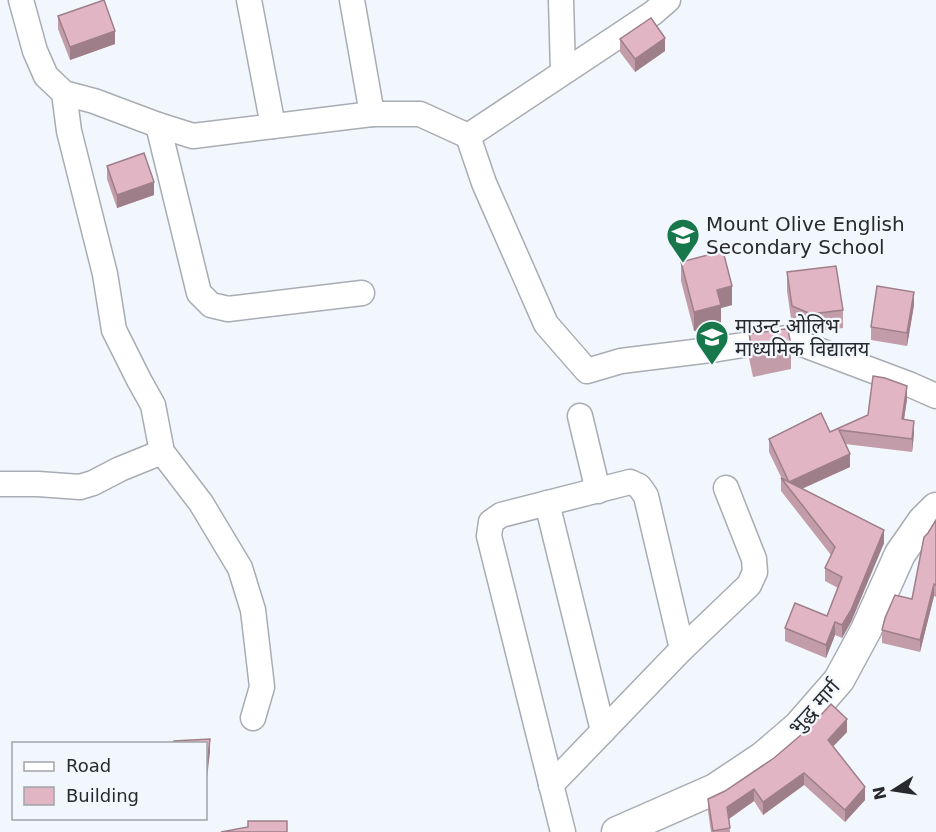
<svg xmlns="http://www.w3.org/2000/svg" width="936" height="832" font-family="'DejaVu Sans','Noto Sans Devanagari',sans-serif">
<rect width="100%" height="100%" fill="#f2f7fd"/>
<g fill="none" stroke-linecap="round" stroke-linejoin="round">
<g stroke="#a8acb3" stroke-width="27">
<g id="minor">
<polyline points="21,0 35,51 46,76 64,93 94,101 158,125 193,136 372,114 420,114 468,136"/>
<polyline points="249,0 273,126"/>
<polyline points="352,0 372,114"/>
<polyline points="561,0 563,72"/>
<polyline points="668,0 653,13 468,136 484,183 546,324 587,371 621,361 718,349 786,338 911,385 936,396"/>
<polyline points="64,93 69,131 105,274 114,330 139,380 153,405 162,452 201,503 240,568 253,610 262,687 253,718"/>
<polyline points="158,125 199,293 211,305 228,309 362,293"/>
<polyline points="580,416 598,491"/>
<polyline points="0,484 38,484 80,487 93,483 120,469 162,452"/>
<polyline points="547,503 603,731"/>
<polyline points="551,785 682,649 749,585 755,572 754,559 726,488"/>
<polyline points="563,832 489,536 491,522 501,515 630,482 639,486 646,496 682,649"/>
</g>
</g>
<g stroke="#a8acb3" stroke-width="33">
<polyline id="tertiary" points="617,832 715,789 763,757 798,727 839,680 866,630 900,554 923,521 936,508"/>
</g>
<use href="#minor" stroke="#fff" stroke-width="24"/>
<use href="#tertiary" stroke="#fff" stroke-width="30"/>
</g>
<g fill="#c29ca9">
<polygon points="58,16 115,44 70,60 58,29"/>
<polygon points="620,39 665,51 635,72 620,52"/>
<polygon points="107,166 154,195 117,208 107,179"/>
<polygon points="681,262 732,305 721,308 721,324 694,331 681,281"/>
<polygon points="787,272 843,310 843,328 811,332 792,325 787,291"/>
<polygon points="914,305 907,346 871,340 871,327"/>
<polygon points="749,334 791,345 791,369 753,377 749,358"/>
<polygon points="907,399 904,420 914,434 912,452 845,444 850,467 802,489 884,543 851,622 842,638 835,635 826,658 785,641 785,628 827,616 838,588 825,581 825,568 831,555 781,491 781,478 782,479 769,452 769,439 830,432"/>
<polygon points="936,520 936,597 934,596 920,652 882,643 882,630 912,599 928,533"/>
<polygon points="847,732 833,746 865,800 845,822 804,785 763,815 754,801 729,819 730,832 711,832 708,811 708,799 725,791 774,758"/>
</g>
<g fill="#9e7f89">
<polygon points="115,31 115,44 70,60 70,47"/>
<polygon points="665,38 665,51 635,72 635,59"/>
<polygon points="154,182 154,195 117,208 117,195"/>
<polygon points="732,286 732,305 721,308 721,324 694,331 694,312 717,290"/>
<polygon points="914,292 914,305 907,346 907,333"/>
<polygon points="907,386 907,399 902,432 902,419"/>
<polygon points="914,421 914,434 912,452 912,439"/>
<polygon points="850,454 850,467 792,493 789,489 789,482"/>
<polygon points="884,530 884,543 851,622 842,638 842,625"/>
<polygon points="934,584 934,596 920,652 920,640"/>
<polygon points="835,622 835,635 826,658 826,645"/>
<polygon points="847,719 847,732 828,752 828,740"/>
<polygon points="210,739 210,752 206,787 206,774"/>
<polygon points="804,773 804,785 763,815 763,802"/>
<polygon points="865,787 865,800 845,822 845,810"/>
<polygon points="754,789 754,801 727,820 727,807"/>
</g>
<g fill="#e2b5c4" stroke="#9e7f89" stroke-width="1.5">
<polygon points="104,0 115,31 70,47 58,16"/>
<polygon points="651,18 665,38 635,59 620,39"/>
<polygon points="144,153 154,182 117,195 107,166"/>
<polygon points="723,251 732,286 717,290 721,305 694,312 681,262"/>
<polygon points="836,266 843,310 811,314 792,306 787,272"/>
<polygon points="877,286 914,292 907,333 871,327"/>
<polygon points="785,329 788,330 791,345 753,353 749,334"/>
<polygon points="873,376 885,378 907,386 902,419 914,421 912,439 839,430 850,454 789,482 769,439 821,413 830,432 868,415"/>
<polygon points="781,478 884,530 851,610 842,625 835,622 826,645 785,628 795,603 827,616 842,577 825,568 835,547"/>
<polygon points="936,520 936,585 934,584 920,640 882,630 885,618 895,595 912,599 924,537 928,533"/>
<polygon points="831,704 847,719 828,740 865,787 845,810 804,773 763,802 754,789 727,807 730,828 713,831 708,799 725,791 774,758 809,728"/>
<polygon points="210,739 206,774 206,744 174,744 174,741"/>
<polygon points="248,821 287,821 287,832 221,832 248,827"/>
</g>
<defs>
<g id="school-pin" transform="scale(1.725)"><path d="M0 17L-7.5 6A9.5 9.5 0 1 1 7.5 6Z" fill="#19774c" stroke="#f2f7fd"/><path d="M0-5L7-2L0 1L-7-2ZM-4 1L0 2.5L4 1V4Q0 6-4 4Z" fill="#fff"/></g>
</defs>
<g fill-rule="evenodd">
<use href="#school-pin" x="683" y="235"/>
<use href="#school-pin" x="712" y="337"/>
</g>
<g text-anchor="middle" stroke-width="4.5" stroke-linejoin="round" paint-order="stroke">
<g font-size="20" fill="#28292c" stroke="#f2f7fd" text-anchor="start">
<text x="706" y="231">Mount Olive English<tspan x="706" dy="23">Secondary School</tspan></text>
<text x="735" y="333">माउन्ट ओलिभ<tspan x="735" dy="23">माध्यमिक विद्यालय</tspan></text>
</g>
<g font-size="20" fill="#28292c" stroke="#f2f7fd">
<text transform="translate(814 707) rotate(-48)" y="7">भुद्ध मार्ग</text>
</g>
</g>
<rect x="12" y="742" width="195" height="78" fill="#f2f7fd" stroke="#a1a5a9" stroke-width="1.5"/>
<rect x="24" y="762" width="30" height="9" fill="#ffffff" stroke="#a1a5a9" stroke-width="1.5"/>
<text x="66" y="772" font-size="18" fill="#28292c">Road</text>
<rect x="24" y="787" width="30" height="18" fill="#e2b5c4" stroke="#a1a5a9" stroke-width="1.5"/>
<text x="66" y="802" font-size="18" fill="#28292c">Building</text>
<g transform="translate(894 790) rotate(258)" stroke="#f2f7fd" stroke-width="4.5" paint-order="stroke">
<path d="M0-4.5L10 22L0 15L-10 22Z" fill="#28292c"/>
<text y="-9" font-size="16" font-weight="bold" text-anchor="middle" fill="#28292c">N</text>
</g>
</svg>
